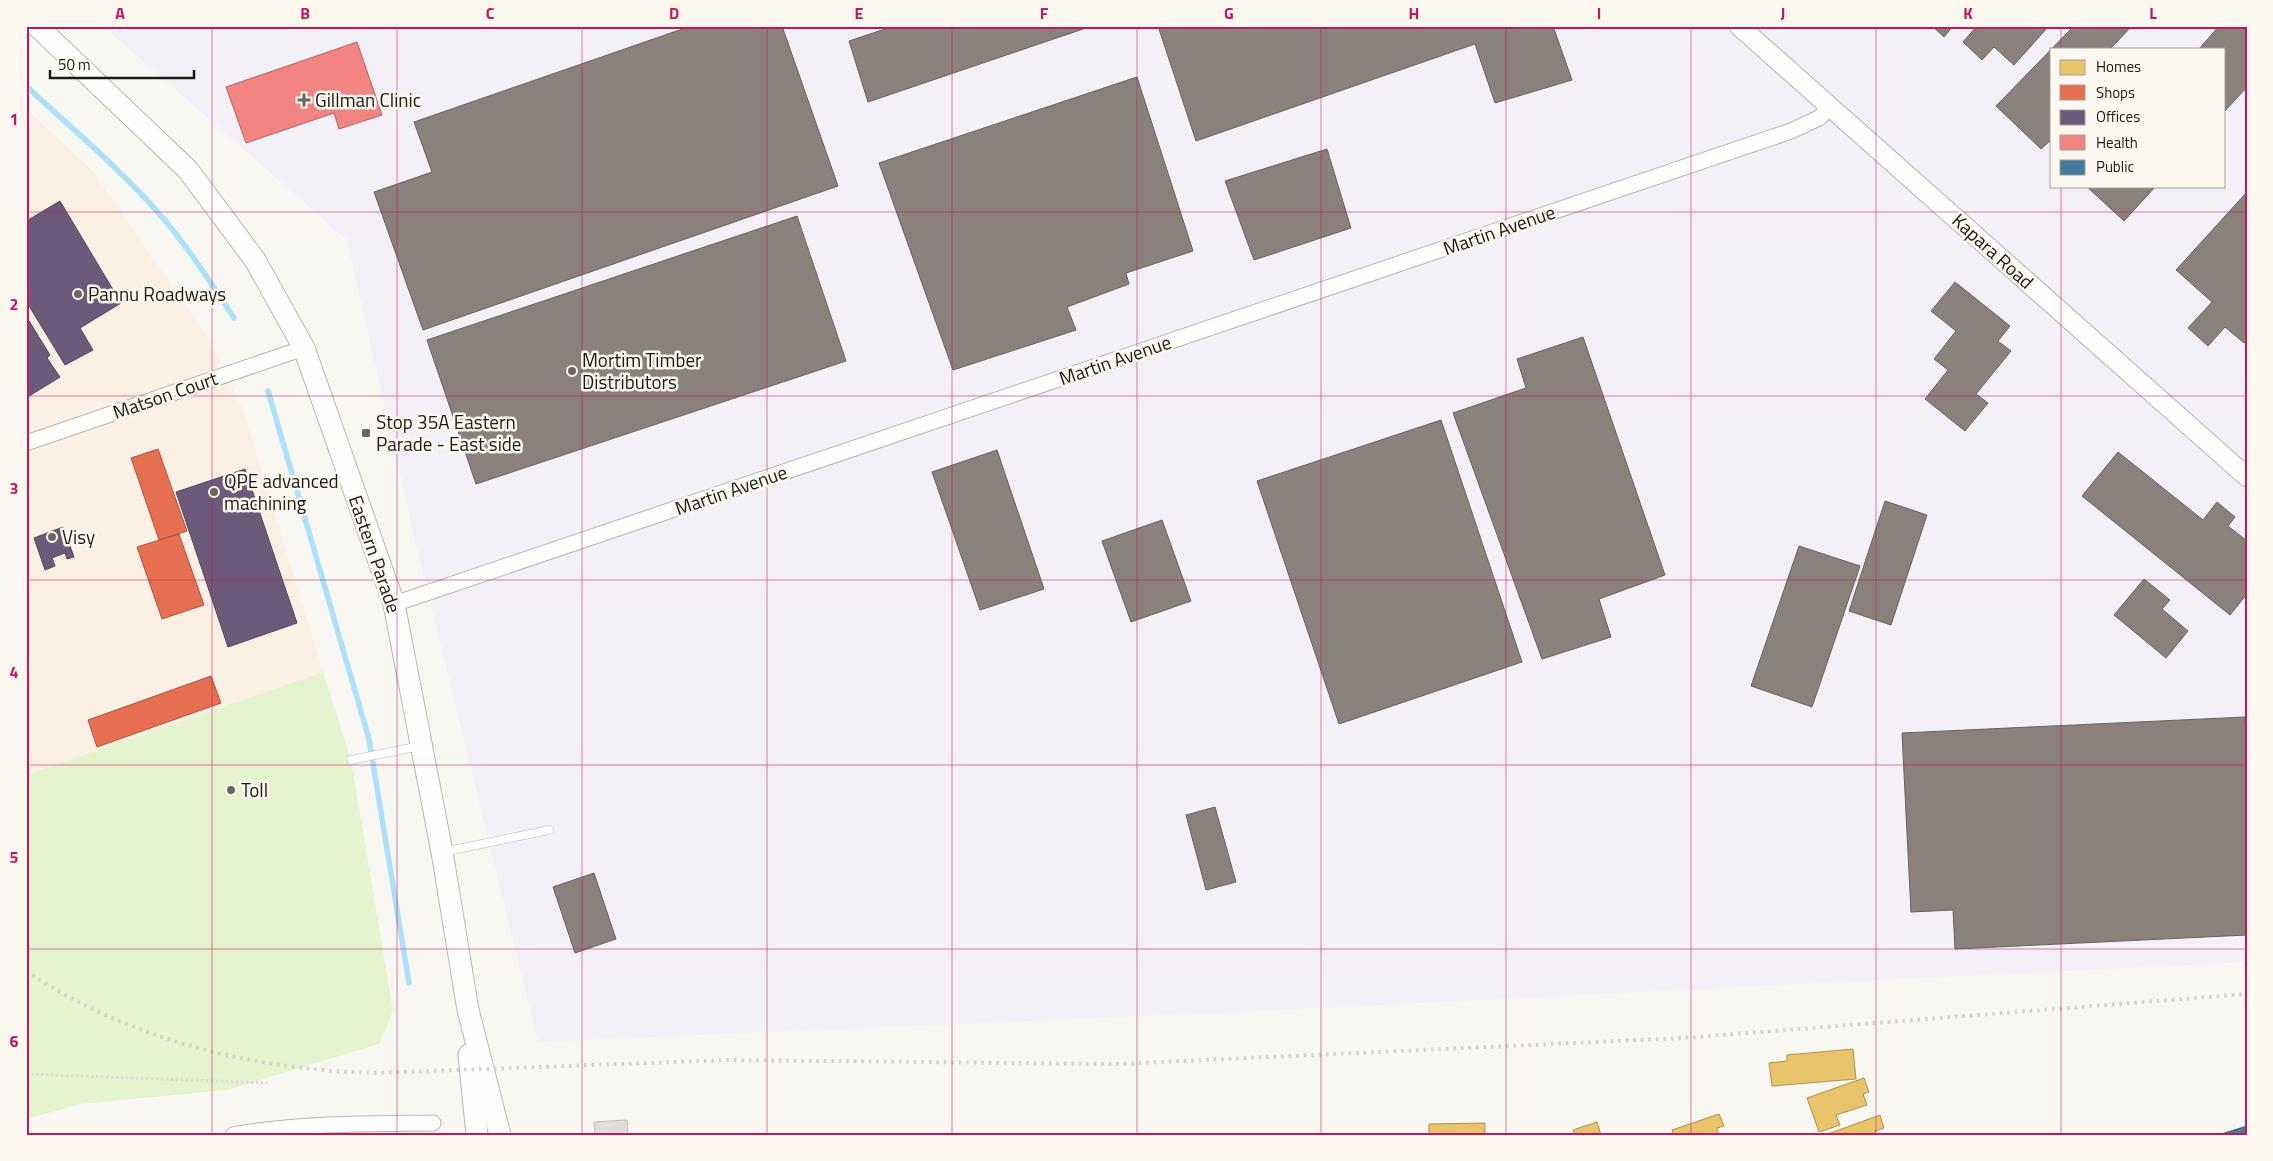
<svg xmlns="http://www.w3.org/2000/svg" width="2273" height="1161" font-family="'Titillium Web',sans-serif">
<rect width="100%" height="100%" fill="#f9f7f2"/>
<polygon fill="#fcf0e5" points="26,109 92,170 209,339 243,410 323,672 26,775"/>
<path fill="#f4f0f8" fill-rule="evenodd" d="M103 26H2247V962L1238 1012 538 1042 416 544 347 240ZM2052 49H2224V186H2052Z"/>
<polygon fill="#e5f3cf" points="323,672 351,760 393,1011 379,1044 227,1090 81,1104 26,1119 26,775"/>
<g fill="#e9c46a" stroke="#ab9150">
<polygon points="1853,1049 1856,1079 1772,1086 1769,1063 1787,1061 1787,1055"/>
<polygon points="1864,1078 1869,1092 1863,1094 1867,1105 1836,1115 1840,1125 1819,1132 1807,1098"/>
<polygon points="1719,1114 1724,1126 1717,1128 1719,1135 1674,1135 1672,1130"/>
<polygon points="1880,1115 1884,1128 1875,1131 1876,1135 1825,1135"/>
<polygon points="1597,1122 1601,1135 1575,1135 1573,1130"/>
<polygon points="1485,1123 1485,1134 1489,1135 1429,1135 1429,1124"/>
</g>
<g fill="#e76f51" stroke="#aa553f">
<polygon points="158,449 187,531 159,540 131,458"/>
<polygon points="179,534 204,605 162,619 137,547"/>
<polygon points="211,676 221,703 97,747 88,720"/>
</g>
<g fill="#6d597a" stroke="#54465c">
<polygon points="60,201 121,303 80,328 93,350 65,365 26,301 26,217 28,220"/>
<polygon points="26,316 50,355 47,358 60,377 26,398"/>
<polygon points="245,469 297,623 228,647 176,492"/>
<polygon points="63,527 74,557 67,559 65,553 52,558 55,566 45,570 34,538"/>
</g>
<polygon fill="#f28482" stroke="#b16461" points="357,42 382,115 339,129 334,113 246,143 226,87"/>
<polygon fill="#457b9d" stroke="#385e74" points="2247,1126 2247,1135 2218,1135"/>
<g fill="#8a817c" stroke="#68625d">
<polygon points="691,26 782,26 838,186 423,330 374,192 432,172 414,122"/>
<polygon points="894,26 1092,26 868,102 849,41"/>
<polygon points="1158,26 1553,26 1572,80 1495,103 1475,44 1196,141"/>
<polygon points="1932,26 1953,26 1944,37"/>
<polygon points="1977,26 2047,26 2048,27 2014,65 1994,47 1982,60 1963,42"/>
<polygon points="2068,26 2132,26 2110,49 2052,49 2052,139 2041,149 1996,106 2071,29"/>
<polygon points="2219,26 2241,26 2247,32 2247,87 2224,112 2224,49 2199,49"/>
<polygon points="1137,77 1193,251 1126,273 1129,284 1067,307 1076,330 953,370 879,163"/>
<polygon points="1327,149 1351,228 1254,260 1225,181"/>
<polygon points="2086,186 2156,186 2124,221"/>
<polygon points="2247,192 2247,340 2244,343 2225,327 2208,346 2188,328 2212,302 2176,270"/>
<polygon points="797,216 846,361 476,484 427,340"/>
<polygon points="1955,282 2010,326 1998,341 2011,351 1976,394 1988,403 1965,431 1925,399 1948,370 1934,359 1956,331 1931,311"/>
<polygon points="1583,337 1665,575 1599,599 1611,637 1542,659 1453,413 1526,388 1517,359"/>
<polygon points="1441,420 1522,662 1339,724 1257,481"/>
<polygon points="997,450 1044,589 980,610 932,472"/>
<polygon points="2118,452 2203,520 2217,502 2235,517 2228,526 2247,541 2247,594 2230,615 2082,496"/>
<polygon points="1885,501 1927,515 1891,625 1849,611"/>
<polygon points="1162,520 1191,601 1131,622 1102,541"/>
<polygon points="1799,546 1860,566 1812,707 1751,686"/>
<polygon points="2144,579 2170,600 2162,609 2188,631 2166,658 2114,615"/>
<polygon points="2245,717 2247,757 2247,935 1955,949 1953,910 1911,912 1902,733"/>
<polygon points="1215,807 1236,882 1206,890 1186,815"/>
<polygon points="594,873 616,939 575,953 553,887"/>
</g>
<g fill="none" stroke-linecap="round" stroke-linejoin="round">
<g stroke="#ade1f9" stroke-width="5.5">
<path d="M26 86C74 130 126 174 168 224 193 254 213 286 234 318"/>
<polyline points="268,391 369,739 409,983"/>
</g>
</g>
<polygon fill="#e0deda" stroke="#c0bebb" points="627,1120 628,1135 595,1135 594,1122"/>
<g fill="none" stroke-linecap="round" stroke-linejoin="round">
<g stroke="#b8b6b2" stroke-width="9">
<g id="service">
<polyline points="351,760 420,746"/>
<polyline points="443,852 549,830"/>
</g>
</g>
<g stroke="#b8b6b2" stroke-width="17">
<g id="minor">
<polyline points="26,443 304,348"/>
<polyline points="394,604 1791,131 1819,118 1831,107"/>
<path d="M233 1135C299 1123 366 1124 433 1123"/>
</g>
</g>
<g stroke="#b8b6b2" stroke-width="21">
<polyline id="tertiary" points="1739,26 2247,477"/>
</g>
<g stroke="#b8b6b2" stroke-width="23">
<g id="secondary">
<polyline points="37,26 188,170 255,260 304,348 394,604 442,852 468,1010 500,1135"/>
<polyline points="469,1055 477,1135"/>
</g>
</g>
<polyline stroke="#dcdbd9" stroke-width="3" stroke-dasharray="2.5 2.5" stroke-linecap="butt" points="26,1074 267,1083"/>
<use href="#service" stroke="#fefefd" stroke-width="8"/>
<use href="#minor" stroke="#fefefd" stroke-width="15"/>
<use href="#tertiary" stroke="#fefefd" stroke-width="19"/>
<use href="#secondary" stroke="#fefefd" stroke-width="21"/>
<path stroke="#d2d2d0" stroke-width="4" stroke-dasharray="2.5 5" stroke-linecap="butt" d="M26 971C129 1040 254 1070 376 1073L729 1060 1118 1064 1683 1038 2247 994"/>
</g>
<path fill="none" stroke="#c2185b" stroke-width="1" stroke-opacity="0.55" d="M212 26V1135M397 26V1135M582 26V1135M767 26V1135M952 26V1135M1137 26V1135M1321 26V1135M1506 26V1135M1691 26V1135M1876 26V1135M2061 26V49M2061 186V1135M26 212H2247M26 396H2247M26 580H2247M26 765H2247M26 949H2247"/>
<g fill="#686762" stroke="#fcf8ef" stroke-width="2">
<path d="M301.5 92.5h5v5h5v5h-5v5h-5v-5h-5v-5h5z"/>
<circle cx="78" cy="294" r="5"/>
<circle cx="572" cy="371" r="5"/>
<rect x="361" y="428" width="10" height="10" rx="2.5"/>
<circle cx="214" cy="492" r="5"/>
<circle cx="52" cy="537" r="5"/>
<circle cx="231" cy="790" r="5"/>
</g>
<g text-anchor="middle" stroke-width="5" stroke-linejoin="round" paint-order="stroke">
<g font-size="19" fill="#1a1915" stroke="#fcf8ef" text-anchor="start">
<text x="315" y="107">Gillman Clinic</text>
<text x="88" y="301">Pannu Roadways</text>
<text x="582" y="367">Mortim Timber<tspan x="582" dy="22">Distributors</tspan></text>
<text x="376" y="429">Stop 35A Eastern<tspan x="376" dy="22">Parade - East side</tspan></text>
<text x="224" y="488">QPE advanced<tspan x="224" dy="22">machining</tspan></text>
<text x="62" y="544">Visy</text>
<text x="241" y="797">Toll</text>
</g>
<g font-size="19" fill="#1a1915" stroke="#fcf8ef">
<text transform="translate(1499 230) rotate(-19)" y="7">Martin Avenue</text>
<text transform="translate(1993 251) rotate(42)" y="7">Kapara Road</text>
<text transform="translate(1115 360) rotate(-19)" y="7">Martin Avenue</text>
<text transform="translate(165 395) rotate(-19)" y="7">Matson Court</text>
<text transform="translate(731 490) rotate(-19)" y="7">Martin Avenue</text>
<text transform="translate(375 554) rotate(71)" y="7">Eastern Parade</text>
</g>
</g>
<rect width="2273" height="1161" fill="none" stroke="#fcf8ef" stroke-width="55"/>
<rect x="2050" y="48" width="175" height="140" fill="#fcf8ef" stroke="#a29f98"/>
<rect x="2060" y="60" width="25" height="15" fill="#e9c46a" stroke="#a29f98"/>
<text x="2096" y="72" font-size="15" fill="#1a1915">Homes</text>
<rect x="2060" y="85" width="25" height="15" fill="#e76f51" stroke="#a29f98"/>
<text x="2096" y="98" font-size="15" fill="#1a1915">Shops</text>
<rect x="2060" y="110" width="25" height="15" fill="#6d597a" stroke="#a29f98"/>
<text x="2096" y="122" font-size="15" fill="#1a1915">Offices</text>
<rect x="2060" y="135" width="25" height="15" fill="#f28482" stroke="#a29f98"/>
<text x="2096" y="148" font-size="15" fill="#1a1915">Health</text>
<rect x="2060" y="160" width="25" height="15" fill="#457b9d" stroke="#a29f98"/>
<text x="2096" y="172" font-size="15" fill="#1a1915">Public</text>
<path d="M50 70v8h144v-8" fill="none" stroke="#1a1915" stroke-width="2.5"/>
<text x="58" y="70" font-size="15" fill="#1a1915" stroke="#fcf8ef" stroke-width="4" paint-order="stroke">50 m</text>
<rect x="28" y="28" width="2218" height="1106" fill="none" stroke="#c2185b" stroke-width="2"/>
<g font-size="16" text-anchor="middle" font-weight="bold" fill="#c2185b">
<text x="120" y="19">A</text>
<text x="305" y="19">B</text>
<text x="490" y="19">C</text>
<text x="674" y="19">D</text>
<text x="859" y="19">E</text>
<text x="1044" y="19">F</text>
<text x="1229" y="19">G</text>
<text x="1414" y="19">H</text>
<text x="1599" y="19">I</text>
<text x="1783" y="19">J</text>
<text x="1968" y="19">K</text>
<text x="2153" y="19">L</text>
<text x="14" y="125">1</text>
<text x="14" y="310">2</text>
<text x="14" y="494">3</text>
<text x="14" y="678">4</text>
<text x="14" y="863">5</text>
<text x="14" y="1047">6</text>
</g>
</svg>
